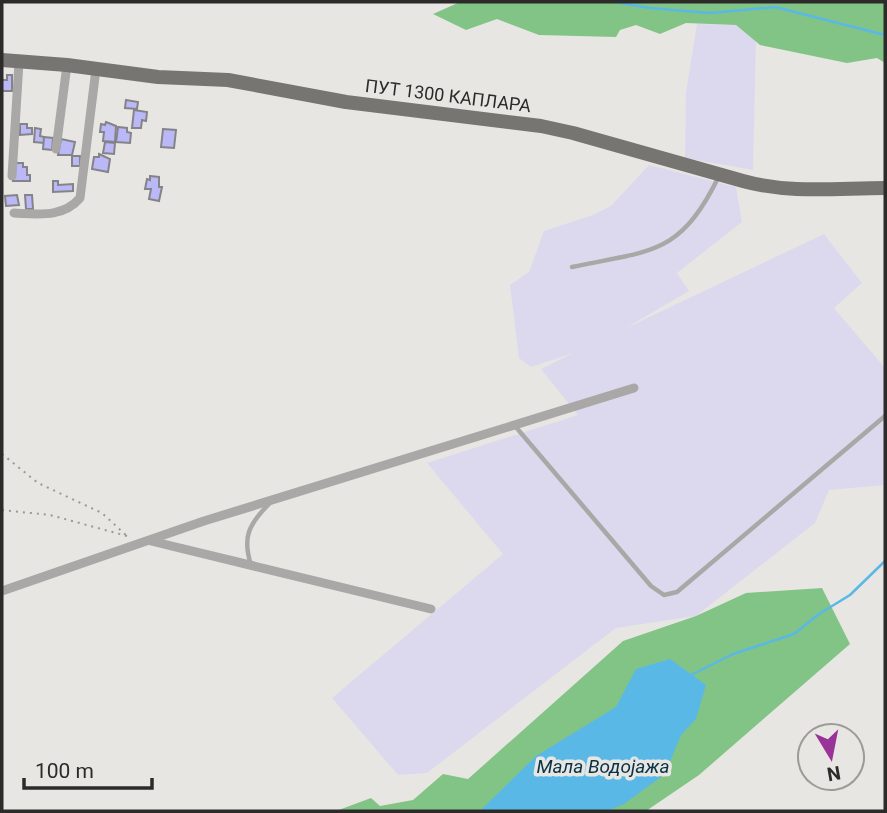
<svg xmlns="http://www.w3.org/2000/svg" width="887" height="813" font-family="Roboto,sans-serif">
<rect width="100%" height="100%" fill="#e8e6e2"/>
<g fill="#dcd9ef">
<polygon points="697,24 736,25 756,41 753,170 685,158 686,92"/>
<polygon points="649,165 736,187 742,222 677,273 689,291 626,328 824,234 862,283 834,308 885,368 885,485 829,490 815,523 696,616 616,628 427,773 398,775 332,698 503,554 427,463 578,415 541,369 573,353 531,367 519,358 510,285 529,272 544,231 593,215 611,206"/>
</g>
<g fill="#82c486">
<polygon points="460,2 885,2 885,63 877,58 847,63 760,45 736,25 686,23 660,34 636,25 620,30 616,37 539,35 497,19 466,30 433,14"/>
<polygon points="822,588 850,644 699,775 646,811 336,811 371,798 380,806 413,800 443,774 468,779 623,641 696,616 746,593"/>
</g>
<polygon fill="#5ab8e6" points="670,659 706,685 696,719 681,735 665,774 624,804 607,811 480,811 536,756 616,707 636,669"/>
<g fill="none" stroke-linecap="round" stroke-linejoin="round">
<g stroke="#5ab8e6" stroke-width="2.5">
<polyline points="614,2 650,8 710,13 775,7 885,35"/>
<polyline points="691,675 733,654 794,634 819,614 850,595 885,561"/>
</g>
</g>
<g fill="#bbb8f7" stroke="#848488" stroke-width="2">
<polygon points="7,75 12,75 12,91 2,91 2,80 7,80"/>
<polygon points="126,100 138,102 137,109 125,108"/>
<polygon points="134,110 147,112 146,121 142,120 141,128 132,128"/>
<polygon points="106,122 116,126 115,142 103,141 104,132 100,132 101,124 105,125"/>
<polygon points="20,124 27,124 27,128 32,128 32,134 20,135"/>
<polygon points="118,127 127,128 127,132 131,133 130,143 116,142"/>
<polygon points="35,128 41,129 40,136 44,137 44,143 34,142"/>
<polygon points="163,129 176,130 174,148 161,147"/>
<polygon points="44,137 53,138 52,150 43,149"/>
<polygon points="61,139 75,142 72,155 58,155"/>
<polygon points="105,142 115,143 114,154 103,153"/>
<polygon points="99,154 110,159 108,172 92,169 94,157 99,157"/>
<rect x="72" y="156" width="8" height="10"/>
<polygon points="16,163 23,163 23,167 27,167 27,175 30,175 30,181 13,181 13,166"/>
<polygon points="150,176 159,177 159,187 162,187 159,201 149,199 151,189 145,189 147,179 150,180"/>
<polygon points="53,181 58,181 58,185 73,184 73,191 53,192"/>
<polygon points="17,195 19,205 6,206 5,196"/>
<polygon points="25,195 32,195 33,209 26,209"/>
</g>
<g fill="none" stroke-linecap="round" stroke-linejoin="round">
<g stroke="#9a9896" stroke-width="2" stroke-dasharray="2 5" stroke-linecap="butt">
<polyline points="2,454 38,483 102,513 128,537"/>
<polyline points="2,510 50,515 127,536"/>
</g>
<g stroke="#a9a8a7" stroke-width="4.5">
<path d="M572 267C652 250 680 256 719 176"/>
<polyline points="515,426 651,586 664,595 677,592 885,416"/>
<path d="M251 565C242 537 249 524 269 504"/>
</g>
<g stroke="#a9a8a7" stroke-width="9">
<polyline points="56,149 67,65"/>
<polyline points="12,176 19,62"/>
<path d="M14 213C38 214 63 218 80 198L96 69"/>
<polyline points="151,541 431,609"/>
<polyline points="2,591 204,521 634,388"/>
</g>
<path stroke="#777572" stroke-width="14" d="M2 60 67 65 158 77 228 80 346 102 541 126 573 133 743 181C790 194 837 188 885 188"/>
</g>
<g text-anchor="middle" stroke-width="7" stroke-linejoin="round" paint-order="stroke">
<g font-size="18" fill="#2c2b2a" stroke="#e8e6e2">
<text transform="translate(448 96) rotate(7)" y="6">ПУТ 1300 КАПЛАРА</text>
</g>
<g font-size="19" font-style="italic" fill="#073345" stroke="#e8e6e2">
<text x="603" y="773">Мала Водојажа</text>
</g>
</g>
<rect width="887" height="813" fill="none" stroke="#2c2b2a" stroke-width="7"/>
<g transform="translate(831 757) rotate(170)"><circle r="33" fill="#e8e6e2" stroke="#9d9b98" stroke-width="2"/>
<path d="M0-5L12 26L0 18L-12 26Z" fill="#9a3397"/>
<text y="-10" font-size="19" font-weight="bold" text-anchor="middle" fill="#2c2b2a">N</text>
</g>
<path d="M24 778v10h128v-10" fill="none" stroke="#2c2b2a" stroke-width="3.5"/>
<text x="35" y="778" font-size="21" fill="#2c2b2a" stroke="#e8e6e2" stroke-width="5" paint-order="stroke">100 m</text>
</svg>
